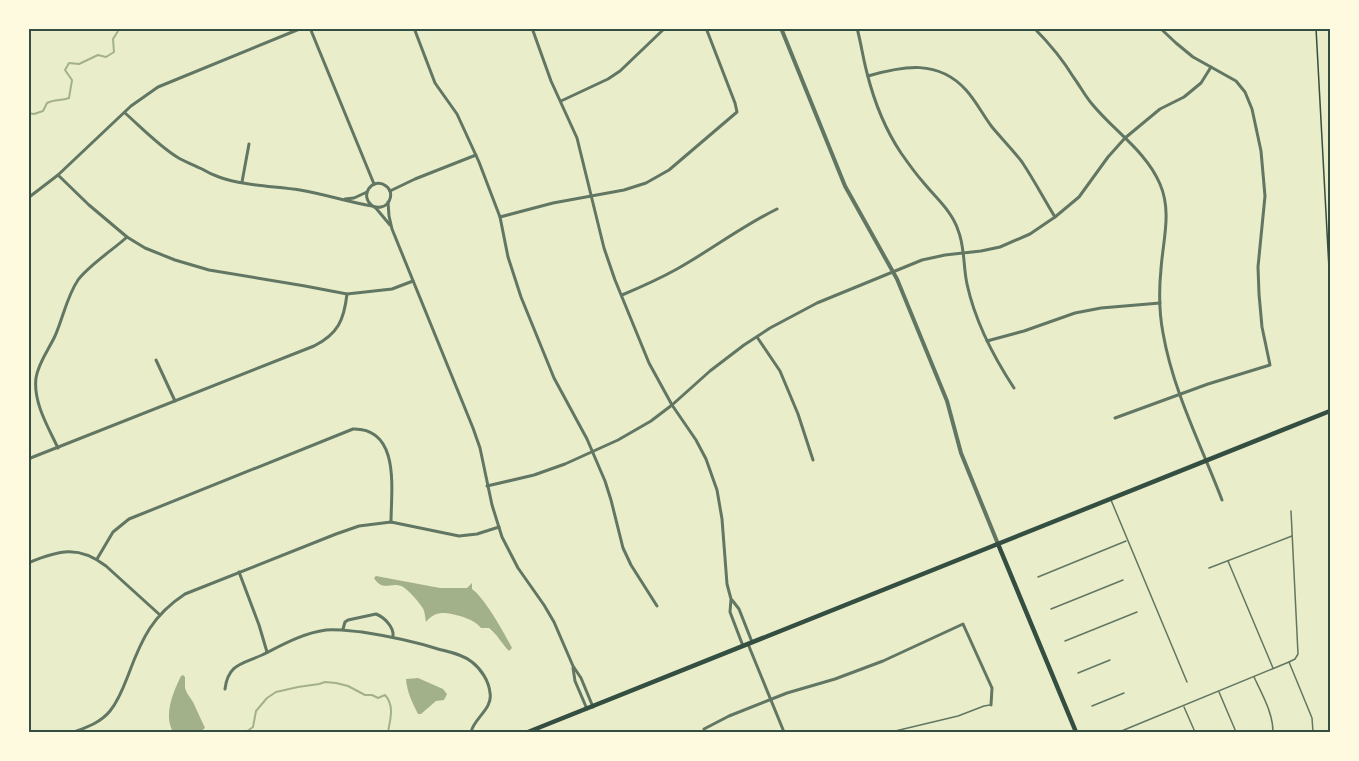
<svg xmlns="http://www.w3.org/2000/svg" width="1359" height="761" font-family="Jost,sans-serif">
<rect width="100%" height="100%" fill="#e9edc9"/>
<g fill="#a3b18a">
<path d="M376 576 440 588H467L472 583V589C484 597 505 634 512 648L509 651C502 644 497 634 489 628H481C475 621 469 619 460 616 447 612 435 610 426 622 425 617 425 611 422 607 419 602 407 588 401 586 390 582 383 592 374 578Z"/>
<path d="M183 675 185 677V688L187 693 193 702 205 728 200 732H173C164 715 172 695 180 678L181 676Z"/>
<path d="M418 678 443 689 447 694 444 700 436 701 421 714H418C412 702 407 692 406 679Z"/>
</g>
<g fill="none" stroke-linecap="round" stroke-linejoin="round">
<g stroke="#a3b18a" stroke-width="2">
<path d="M28 113 34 114 43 111 47 103C55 99 61 101 69 98L72 80 65 70 69 63 79 64 98 55 106 57 114 52 113 39 118 31 116 28"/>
<path d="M246 732 253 727 256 711 267 698 276 692 298 687 319 684 325 682 336 683 348 686 365 695H372L378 698 385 695C395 706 390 720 388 732"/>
</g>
<polyline stroke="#344e41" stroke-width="1.5" points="1316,28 1330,287"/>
<g stroke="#617663" stroke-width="1.5">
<polyline points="1111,500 1187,682"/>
<polyline points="1291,511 1298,654 1295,659 1289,662 1312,718 1313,732"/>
<polyline points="1228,561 1273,668"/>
<polyline points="1209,568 1292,536"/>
<polyline points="1038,577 1126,541"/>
<polyline points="1051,609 1123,580"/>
<polyline points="1065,641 1137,612"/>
<polyline points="1078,673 1110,660"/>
<path d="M1254 677C1262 694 1273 713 1273 732"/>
<polyline points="1219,692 1236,732"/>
<polyline points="1092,706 1124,693"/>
<polyline points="1184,707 1195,732"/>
<polyline points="891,732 958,716 984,706 990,705"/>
<polyline points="1119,732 1289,662"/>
</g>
<g stroke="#617663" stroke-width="3">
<polyline points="310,28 374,184"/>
<polyline points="414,28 435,83 457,114 479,162 500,217 508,257 521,297 554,378 587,439 605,481 611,500 623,548 631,565 657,606"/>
<polyline points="532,28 551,81 577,138 604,248 615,280 649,363 672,405 696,440 706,459 717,490 722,519 727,584 731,599 730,612 743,646"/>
<path d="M857 28C861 43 863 58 867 73 874 101 885 129 901 153 908 163 915 173 923 182 935 197 952 211 958 230 965 247 963 266 967 284 975 321 993 356 1014 388"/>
<path d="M1034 28C1049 43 1063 60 1074 78 1080 86 1085 96 1092 104 1114 131 1146 151 1160 184 1172 212 1163 240 1161 269 1159 289 1159 312 1163 333 1173 391 1201 445 1222 500"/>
<path d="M868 76C903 66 938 59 966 90 976 101 983 115 992 127 1002 139 1013 150 1022 162 1034 180 1044 199 1055 217"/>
<polyline points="561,101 608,79 620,71 665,28"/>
<path d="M125 113C142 128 158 145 177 157 185 162 194 165 202 169 207 172 213 175 219 177 244 186 274 186 300 190 324 194 348 202 372 206 375 207 378 208 381 207 391 205 394 192 386 186 373 176 357 196 374 207"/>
<polyline points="58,175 89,205 127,237 145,248 175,260 209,270 305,286 347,294 392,289 413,281"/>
<polyline points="242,182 249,144"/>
<polyline points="390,191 415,179 476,155"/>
<polyline points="28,198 58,175 131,106 158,87 302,28"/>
<polyline points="345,199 354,198 367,192"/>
<polyline points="388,202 389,216 392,229 473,428 480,448 492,505 502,537 518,568 544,605 554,622 573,666 581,678 593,707"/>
<polyline points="375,207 390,225"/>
<polyline points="500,217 553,203 624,190 646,183 669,170 737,112 735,103 706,28"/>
<path d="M622 295C641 287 659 279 677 269 711 250 742 226 777 209"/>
<polyline points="757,337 780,371 798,414 813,460"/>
<polyline points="987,341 1024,331 1075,313 1101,308 1160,303"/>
<polyline points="156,360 175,401"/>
<polyline points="1115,418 1208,384 1270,365 1262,327 1259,294 1258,267 1265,196 1261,151 1252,109 1245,92 1236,81 1193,57 1176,43 1160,28"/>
<path d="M58 448C48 427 33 402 36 378 38 363 49 349 55 336 63 318 67 296 78 280 88 266 114 249 127 237"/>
<path d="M28 459 314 346C338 334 344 320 347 294"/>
<polyline points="487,486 534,475 565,464 618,440 651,421 672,405 710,371 744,345 770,328 817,303 922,260 945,255 981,251 1000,247 1030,234 1055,217 1079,197 1108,157 1125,138 1160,109 1184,97 1201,83 1211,67"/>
<path d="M97 559 113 532 129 519 353 429C401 428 391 491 391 522"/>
<path d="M28 563C59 550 79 545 106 566L160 615"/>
<polyline points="239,572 259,625 267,652"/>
<polyline points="732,600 739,609 752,642"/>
<path d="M343 629 345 622 348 620 376 614C384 617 394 627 393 636"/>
<polyline points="748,644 784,732"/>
<polyline points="573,668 575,681 587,709"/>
<path d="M225 689C228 664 242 664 262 655 282 645 303 633 326 630 338 629 350 631 362 632 388 636 413 641 438 649 449 652 462 654 472 662 481 669 489 681 490 693 493 709 474 718 471 732"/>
<polyline points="704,729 729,716 787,693 835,679 883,661 963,624 992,688 991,705"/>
<path d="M74 732C88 727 101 722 110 711 119 700 124 686 129 673 142 638 153 615 185 594L336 534 359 526 391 522 459 536 477 534 499 527"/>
</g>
<polyline stroke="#617663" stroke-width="4" points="781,28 845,186 897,279 947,401 961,453 998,544"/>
<g stroke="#344e41" stroke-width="4.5">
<polyline points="998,544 1076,732"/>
<polyline points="528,732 1330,411"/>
</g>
</g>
<rect width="1359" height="761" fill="none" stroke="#fefae0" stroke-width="60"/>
<rect x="30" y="30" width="1299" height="701" fill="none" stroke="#344e41" stroke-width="2"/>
</svg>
